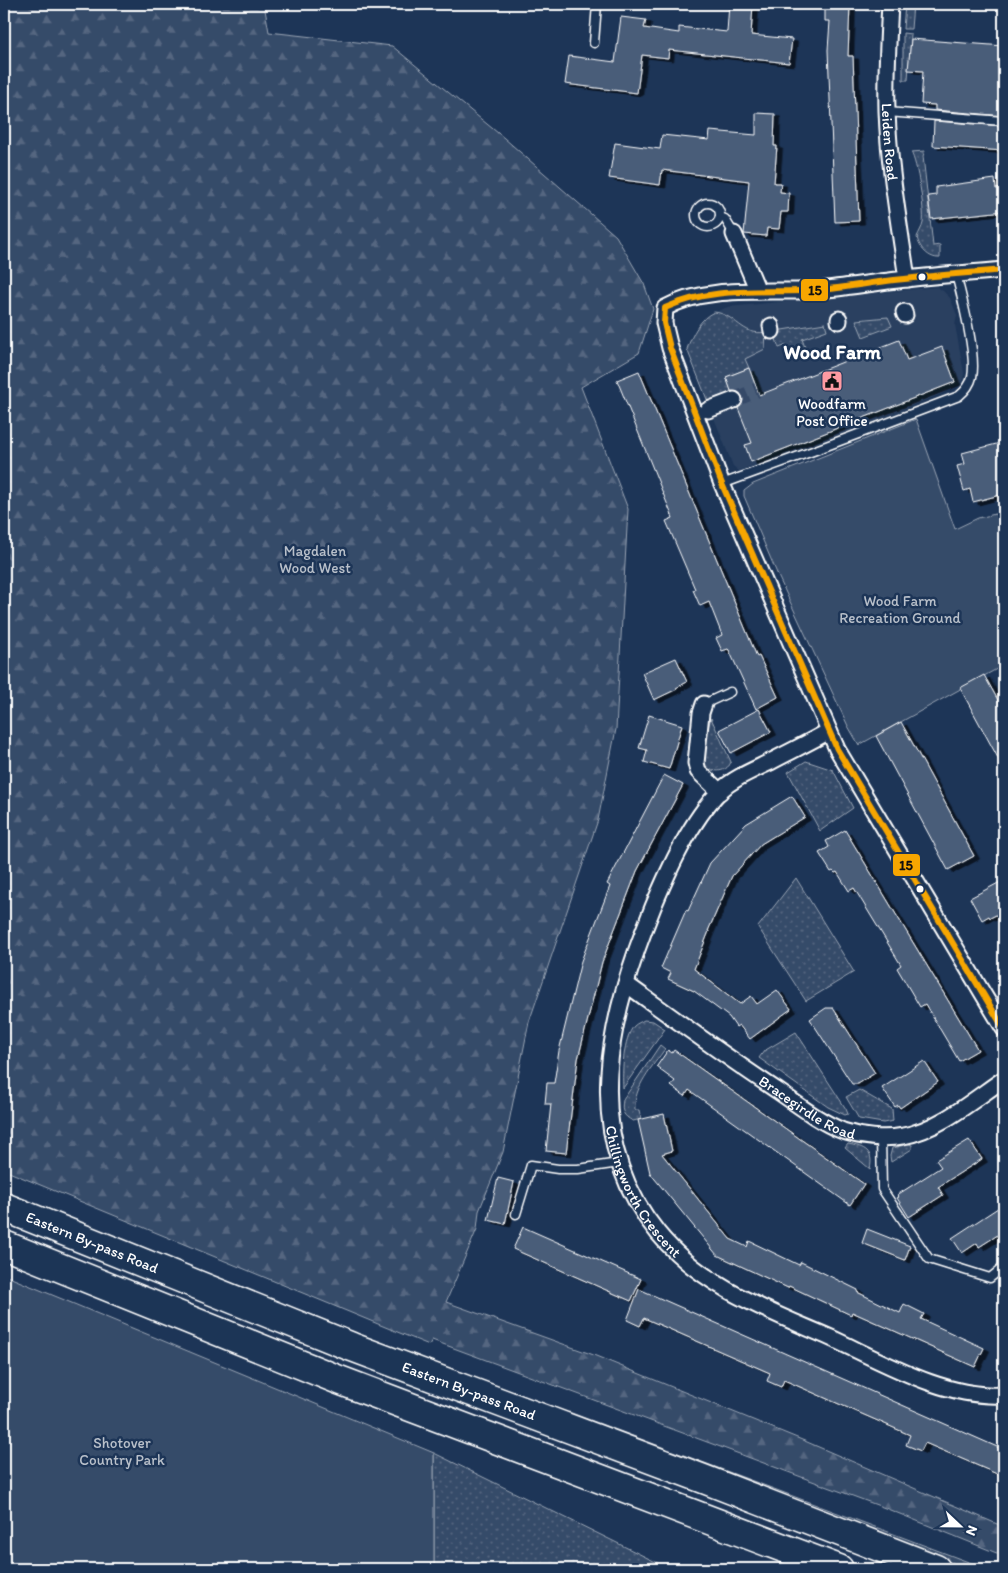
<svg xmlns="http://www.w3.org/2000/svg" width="1008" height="1573" font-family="Itim,sans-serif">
<defs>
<pattern id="grass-dots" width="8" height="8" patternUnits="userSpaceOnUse" patternTransform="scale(1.25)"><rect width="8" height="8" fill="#364b69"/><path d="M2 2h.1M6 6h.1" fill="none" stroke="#546680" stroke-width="1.8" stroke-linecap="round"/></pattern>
<pattern id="forest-firs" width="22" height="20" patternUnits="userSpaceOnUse" patternTransform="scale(1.25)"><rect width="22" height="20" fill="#364b69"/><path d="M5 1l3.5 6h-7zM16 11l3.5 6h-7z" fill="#546680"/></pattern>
<filter id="shadow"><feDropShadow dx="5.5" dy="3" stdDeviation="0" flood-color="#0009"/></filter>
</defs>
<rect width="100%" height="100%" fill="#1d3557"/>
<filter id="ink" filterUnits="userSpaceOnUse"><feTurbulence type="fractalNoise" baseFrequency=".02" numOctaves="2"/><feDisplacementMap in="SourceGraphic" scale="10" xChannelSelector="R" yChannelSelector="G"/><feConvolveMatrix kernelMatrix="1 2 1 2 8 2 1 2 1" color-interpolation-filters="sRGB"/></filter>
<g filter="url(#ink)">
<polygon fill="#2a4161" points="937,287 943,291 950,298 957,315 955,325 964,373 963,379 960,384 939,395 853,430 739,471 733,466 687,349 690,341 705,316 728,307"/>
<g fill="url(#grass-dots)" stroke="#9aa5b4">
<polygon points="905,4 913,4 911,29 903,29"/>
<polygon points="903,33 911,34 908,80 903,80"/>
<path d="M925 151 923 156 933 246 940 245V258C929 259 919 248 917 237 919 232 922 228 923 223 925 210 917 162 911 152Z"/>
<path d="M714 312C736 314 742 337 766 332L765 349 745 359 749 368 726 377 733 396 708 402 687 349C692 335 700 318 714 312Z"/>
<polygon points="888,317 892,326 863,337 856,320"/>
<polygon points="825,323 827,330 802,339 806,350 791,356 787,345 779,348 776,339 776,331"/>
<path d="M711 718 731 762C726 774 710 773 703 764L707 731Z"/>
<polygon points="806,761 833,770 853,808 820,831 788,772"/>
<polygon points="796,878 854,972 806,1001 758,927"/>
<path d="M644 1020 653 1021 665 1029 623 1088C622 1072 623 1038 634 1026 637 1023 641 1022 644 1020Z"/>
<polygon points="796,1032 846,1109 848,1114 845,1115 828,1107 759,1058 764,1051"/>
<path d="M660 1045 665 1049C653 1066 633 1087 635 1110H639L641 1119 633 1121C623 1116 621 1111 623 1100Z"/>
<polygon points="859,1090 892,1109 893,1121 883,1123 859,1119 846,1097"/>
<path d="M848 1144C865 1147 874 1151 870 1169L845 1148Z"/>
<polygon points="909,1144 912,1145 912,1149 891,1162 890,1156 892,1148"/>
<polygon points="569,1412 987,1569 968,1569 613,1432 568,1413"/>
<polygon points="434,1453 670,1569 434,1569"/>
</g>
<polygon fill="url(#forest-firs)" stroke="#9aa5b4" points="4,4 264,4 269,32 392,46 504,138 616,236 644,284 653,309 639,353 581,387 628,509 616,729 598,820 529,1022 503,1152 479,1211 477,1229 446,1302 591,1354 807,1442 1004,1527 1004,1556 885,1508 432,1340 429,1345 4,1170"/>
<g fill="#364b69" stroke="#9aa5b4">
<polygon points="916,419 955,529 978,518 1004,512 1004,665 859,745 848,726 779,578 744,496 744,491 753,484"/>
<polygon points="4,1275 434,1453 434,1569 4,1569"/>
</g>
<g fill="#4a5d79" stroke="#fff" filter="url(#shadow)">
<polygon points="729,4 753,4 751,35 792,39 789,63 669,50 668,58 642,55 637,93 565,84 569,56 615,62 621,17 646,20 644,28 679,33 679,27 727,32"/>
<polygon points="825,4 850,4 848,56 853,56 859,221 835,222 828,50 830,21 825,21"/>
<polygon points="911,39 1004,46 1004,116 935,110 935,105 921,104 923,71 908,70"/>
<polygon points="756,113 775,114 774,146 777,146 774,183 781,183 780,192 789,193 788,212 781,212 779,229 767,228 766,236 744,234 749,181 662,170 660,185 609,178 615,143 660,149 662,135 709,140 710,131 756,135"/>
<polygon points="934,121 1004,126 1004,151 933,146"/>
<polygon points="995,179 996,189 1004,188 1004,211 931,219 928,196 936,195 936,187"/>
<polygon points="899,340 907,360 942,347 955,382 751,462 745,445 752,443 738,408 743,402 743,397 739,392 731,391 726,377 749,368 759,395"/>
<polygon points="639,371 757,657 759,656 778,697 756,709 729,650 728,649 722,651 716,638 722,635 709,602 700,606 693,590 695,589 666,521 673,518 617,380"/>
<polygon points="1004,442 1004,494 973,502 970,489 964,491 957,466 965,464 962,453"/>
<polygon points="676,658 687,682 676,688 677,689 654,700 642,673"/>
<polygon points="984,675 1004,711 1004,769 960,688"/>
<polygon points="759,709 771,732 731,753 719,730"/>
<polygon points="649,715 682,725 669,769 644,762 647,750 639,748"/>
<polygon points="901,722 974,856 948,870 876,736"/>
<polygon points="664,775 683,785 637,871 602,962 578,1059 566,1153 546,1151 551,1104 545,1104 547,1083 554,1083 559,1051 581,961 610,886 607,884"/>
<polygon points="792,796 805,817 761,844 732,876 708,931 709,931 694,969 740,1004 751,996 757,1004 777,990 791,1009 750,1039 739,1025 736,1027 729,1017 694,991 668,979 671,973 661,968 686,910 688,911 710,863 746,824"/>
<polygon points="845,830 978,1050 959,1061 925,1004 920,1007 897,968 901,965 854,888 849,891 837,872 835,873 833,871 831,872 819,853 829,847 826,841"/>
<polygon points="1004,880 1004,911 990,918 989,916 982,920 970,898"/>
<polygon points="826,1008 833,1008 875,1073 858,1084 852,1084 810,1019"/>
<polygon points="668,1050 672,1053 674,1050 864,1184 850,1205 689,1090 685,1096 671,1086 675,1081 660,1070 661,1069 657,1066"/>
<polygon points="924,1061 938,1082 900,1108 898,1105 895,1107 882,1088"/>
<polygon points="664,1114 672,1151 662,1154 730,1239 747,1247 749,1241 799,1265 801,1262 858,1290 857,1292 900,1313 904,1304 924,1314 921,1319 984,1348 975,1367 852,1312 851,1315 789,1286 788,1288 717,1255 650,1173 638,1120"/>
<polygon points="969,1140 982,1159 938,1187 943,1195 909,1217 897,1198 899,1197 897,1195 941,1167 936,1160"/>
<polygon points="498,1178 514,1182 505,1224 488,1220"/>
<polygon points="1004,1204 1004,1231 979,1247 977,1243 962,1253 952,1238"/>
<polygon points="523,1227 641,1279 631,1301 513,1249"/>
<polygon points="867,1229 910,1246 905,1260 862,1243"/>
<polygon points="639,1289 1004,1450 1004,1477 925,1443 921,1451 906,1445 910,1435 784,1380 781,1387 767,1381 770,1373 644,1318 640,1326 627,1320"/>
</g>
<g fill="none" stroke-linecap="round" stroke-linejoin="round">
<polyline stroke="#344968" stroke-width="15" stroke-dasharray="15 8" stroke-linecap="butt" points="734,400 757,390"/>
<g stroke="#fff" stroke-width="11">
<g id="lane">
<polyline points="594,43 597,4"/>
<polyline points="887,112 1003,121"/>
<circle cx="708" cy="215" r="12"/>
<polyline points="720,217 725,219 734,234"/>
<path d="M722 484 813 451 959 396C965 391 970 386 972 377 977 355 962 298 956 274"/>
<polyline points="704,704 730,692"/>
<polyline points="881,1137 882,1189 929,1259 990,1278 1000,1270"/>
<polyline points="516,1214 531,1165 558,1169 578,1169 619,1163"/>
</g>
</g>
<g stroke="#fff" stroke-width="19">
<g id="street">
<path id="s1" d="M890 4C888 39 886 75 887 111 889 167 899 223 907 279"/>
<polyline points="734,234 758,291"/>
<path d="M1004 270C971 273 938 275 906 279 877 282 848 287 819 290 770 294 709 284 665 308L664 323 670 348 722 484 837 749 1004 1029"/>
<polyline points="904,312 905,315"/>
<polyline points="839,319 839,321"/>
<polyline points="771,326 772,331"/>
<polyline points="708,410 734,400"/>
<polyline points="704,704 701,713 696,763 698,771 720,792"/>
<path id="s2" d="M829 731C810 742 791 751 772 761 754 770 735 777 720 791 691 820 669 869 653 907 610 1014 577 1134 658 1233 702 1287 769 1311 831 1338 883 1362 946 1399 1004 1395"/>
<path id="s3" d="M626 984C676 1020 726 1057 778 1091 798 1105 820 1122 843 1131 861 1137 884 1140 903 1136 939 1130 974 1099 1004 1079"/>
</g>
</g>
<g stroke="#fff" stroke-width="31">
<g id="highway">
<path id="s4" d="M4 1207 352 1347 701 1478 936 1569"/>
<polyline points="4,1245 339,1380 839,1569"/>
</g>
</g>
<use href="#lane" stroke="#1d3557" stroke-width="8"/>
<use href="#street" stroke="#1d3557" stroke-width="15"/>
<use href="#highway" stroke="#1d3557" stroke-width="28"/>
<g stroke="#1d3557" stroke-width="10">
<path id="bus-1" d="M1004 270C967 273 931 276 894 280 869 283 844 288 819 290 764 294 717 285 665 308L664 323 670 348 722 484 837 749 1004 1029"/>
</g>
<use href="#bus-1" stroke="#f7a600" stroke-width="6"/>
</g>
</g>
<defs>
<g id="civic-square" transform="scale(1.125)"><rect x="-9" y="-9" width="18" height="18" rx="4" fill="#ff9aa2" stroke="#1d3557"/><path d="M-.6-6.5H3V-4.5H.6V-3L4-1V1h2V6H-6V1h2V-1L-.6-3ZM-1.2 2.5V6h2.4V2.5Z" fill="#111"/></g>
</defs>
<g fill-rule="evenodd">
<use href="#civic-square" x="832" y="381"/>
</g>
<g fill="#fff" stroke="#1d3557" stroke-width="2">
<circle cx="922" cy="277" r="4.5"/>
<circle cx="920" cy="889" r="4.5"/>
</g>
<g text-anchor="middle" stroke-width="5" stroke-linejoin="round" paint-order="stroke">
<g font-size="15" fill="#fff" stroke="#1d3557">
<text dy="5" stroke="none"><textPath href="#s1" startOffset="138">Leiden Road</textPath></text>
<text dy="5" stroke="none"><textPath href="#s3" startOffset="220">Bracegirdle Road</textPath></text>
<text dy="5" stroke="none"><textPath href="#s2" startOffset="559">Chillingworth Crescent</textPath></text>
<text dy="5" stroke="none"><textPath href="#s4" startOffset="95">Eastern By-pass Road</textPath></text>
<text dy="5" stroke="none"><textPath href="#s4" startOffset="500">Eastern By-pass Road</textPath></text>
</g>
<g font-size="15" fill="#fff" stroke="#1d3557">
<text x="832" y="409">Woodfarm<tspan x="832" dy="17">Post Office</tspan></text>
</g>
<g font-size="15" fill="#b9c0ca" stroke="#1d3557">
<text x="315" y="556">Magdalen<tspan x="315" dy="17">Wood West</tspan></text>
<text x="900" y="606">Wood Farm<tspan x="900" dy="17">Recreation Ground</tspan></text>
<text x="122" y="1448">Shotover<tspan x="122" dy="17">Country Park</tspan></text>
</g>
<g font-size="20" font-weight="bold" fill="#fff" stroke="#1d3557">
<text x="832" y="359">Wood Farm</text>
</g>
</g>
<g stroke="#1d3557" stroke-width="2">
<rect x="800" y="278" width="29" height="24" rx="5" fill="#f7a600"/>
<rect x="892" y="853" width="29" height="24" rx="5" fill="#f7a600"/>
</g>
<g font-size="14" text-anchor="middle" font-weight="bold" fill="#111">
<text x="815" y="295">15</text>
<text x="906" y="870">15</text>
</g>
<rect width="1008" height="1573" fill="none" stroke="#1d3557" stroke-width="20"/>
<rect x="10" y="10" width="988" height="1553" fill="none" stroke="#fff" stroke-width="2" filter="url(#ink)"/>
<g transform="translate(960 1526) rotate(112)" stroke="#1d3557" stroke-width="4" paint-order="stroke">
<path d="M0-4L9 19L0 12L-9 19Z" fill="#ffffff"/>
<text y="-8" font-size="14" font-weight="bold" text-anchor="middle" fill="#ffffff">N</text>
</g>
</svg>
